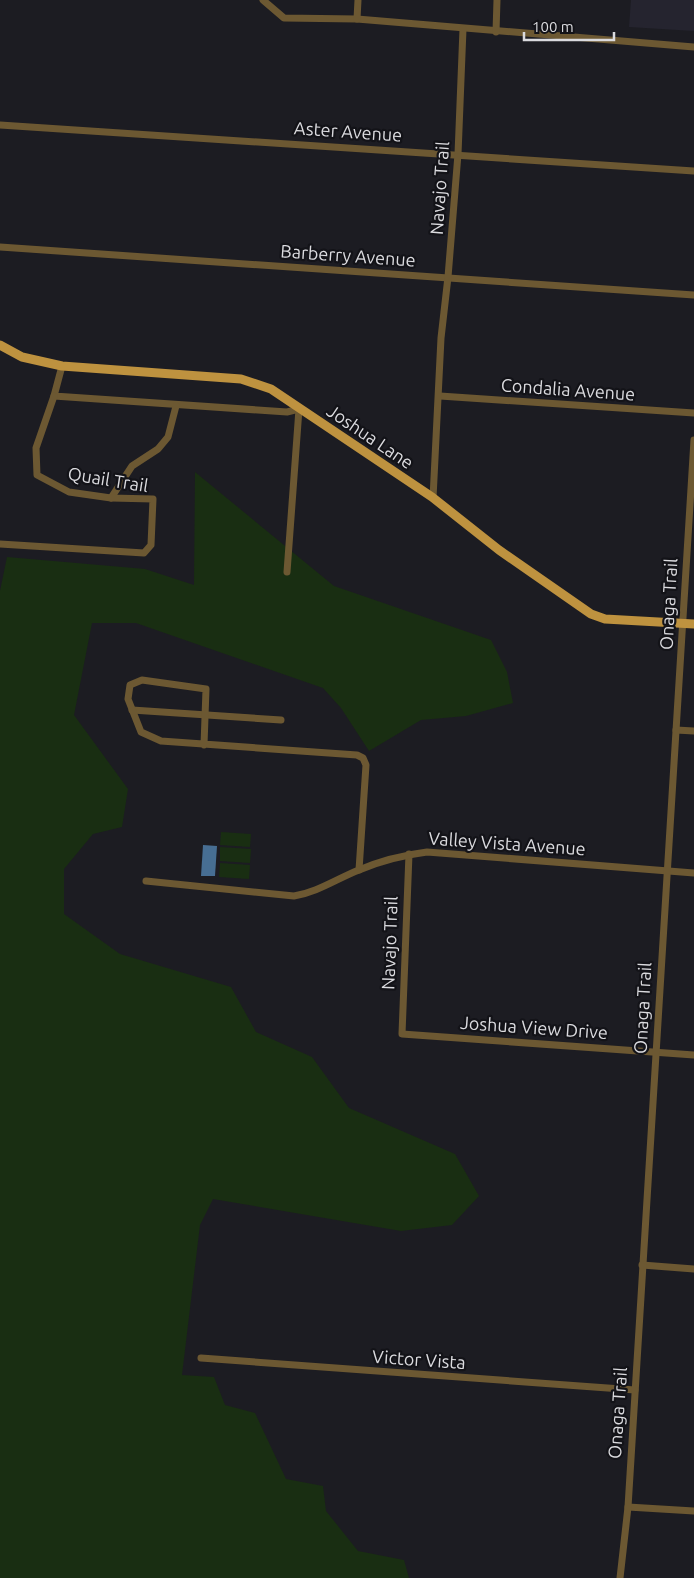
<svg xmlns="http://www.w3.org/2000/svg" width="694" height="1578" font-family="Ubuntu,sans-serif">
<rect width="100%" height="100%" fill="#1c1c22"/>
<polygon fill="#25242f" points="631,0 694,0 694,31 629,27"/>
<g fill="#192e12">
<polygon points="195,472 334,586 491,640 507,672 513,703 466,716 421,720 369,751 341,708 323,688 136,623 92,623 74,715 128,789 122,827 93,834 64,869 64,914 120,954 231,987 256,1032 312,1057 349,1108 455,1154 479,1196 452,1225 401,1231 213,1199 200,1225 182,1375 214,1377 225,1405 255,1413 286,1479 323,1486 326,1511 358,1551 404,1560 409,1578 0,1578 0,591 7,557 145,569 194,585"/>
<polygon points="221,832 251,834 250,847 220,845"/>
<polygon points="220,847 251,849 250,863 220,861"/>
<polygon points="220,863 250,865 249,879 219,877"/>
</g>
<polygon fill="#476e93" points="203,845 217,846 215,876 201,876"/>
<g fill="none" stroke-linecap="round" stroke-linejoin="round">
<g stroke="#6c5832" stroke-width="7">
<polyline points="263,0 284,18 357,19 694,47"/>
<polyline points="357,19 358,0"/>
<polyline points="496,32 497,0"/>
<polyline points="0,125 694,171"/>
<polyline points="0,247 694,295"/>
<polyline points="62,366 54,396 287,412 299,409 287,572"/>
<polyline points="440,396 694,413"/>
<polyline points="111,498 132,466 158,449 168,437 176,406"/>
<polyline points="433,498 441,338 448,277 458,154 463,29"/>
<polyline points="0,544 144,553 151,545 153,499 111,498 69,492 37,475 36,448 54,396"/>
<polyline points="132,710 281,720"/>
<polyline points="676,730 694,731"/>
<polyline points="204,745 206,689 142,680 130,685 128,699 141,732 161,741 357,755 363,758 366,765 359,870"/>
<polyline points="409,854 402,1034 694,1055"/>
<path d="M146 881 294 896C318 892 336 879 359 870 380 861 404 855 427 852L694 873"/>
<polyline points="642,1265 694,1269"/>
<polyline points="201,1358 635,1390"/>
<polyline points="628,1507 694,1511"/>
<polyline points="620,1578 628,1507 694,440"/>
</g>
<polyline stroke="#be923f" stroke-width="9" points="0,345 22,357 62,366 241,379 271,389 432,497 499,550 591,614 605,619 694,624"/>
</g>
<g text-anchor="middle" stroke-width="4.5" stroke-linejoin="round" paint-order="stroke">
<g font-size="18" fill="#dbdbdf" stroke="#131318">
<text transform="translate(348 132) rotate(4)" y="6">Aster Avenue</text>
<text transform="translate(440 188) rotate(-86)" y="6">Navajo Trail</text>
<text transform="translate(348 256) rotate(4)" y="6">Barberry Avenue</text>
<text transform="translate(568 390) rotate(4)" y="6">Condalia Avenue</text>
<text transform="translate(370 437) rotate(34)" y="6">Joshua Lane</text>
<text transform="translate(108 480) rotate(9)" y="6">Quail Trail</text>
<text transform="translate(669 604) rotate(-87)" y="6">Onaga Trail</text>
<text transform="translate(507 844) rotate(4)" y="6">Valley Vista Avenue</text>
<text transform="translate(390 943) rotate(-88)" y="6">Navajo Trail</text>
<text transform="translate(643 1008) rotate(-87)" y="6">Onaga Trail</text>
<text transform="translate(534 1028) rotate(4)" y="6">Joshua View Drive</text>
<text transform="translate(419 1360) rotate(4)" y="6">Victor Vista</text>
<text transform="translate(618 1413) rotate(-86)" y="6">Onaga Trail</text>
</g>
</g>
<path d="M524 32v8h90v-8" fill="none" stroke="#dbdbdf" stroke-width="2.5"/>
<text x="532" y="32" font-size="15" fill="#dbdbdf" stroke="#131318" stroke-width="4" paint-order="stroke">100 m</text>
</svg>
